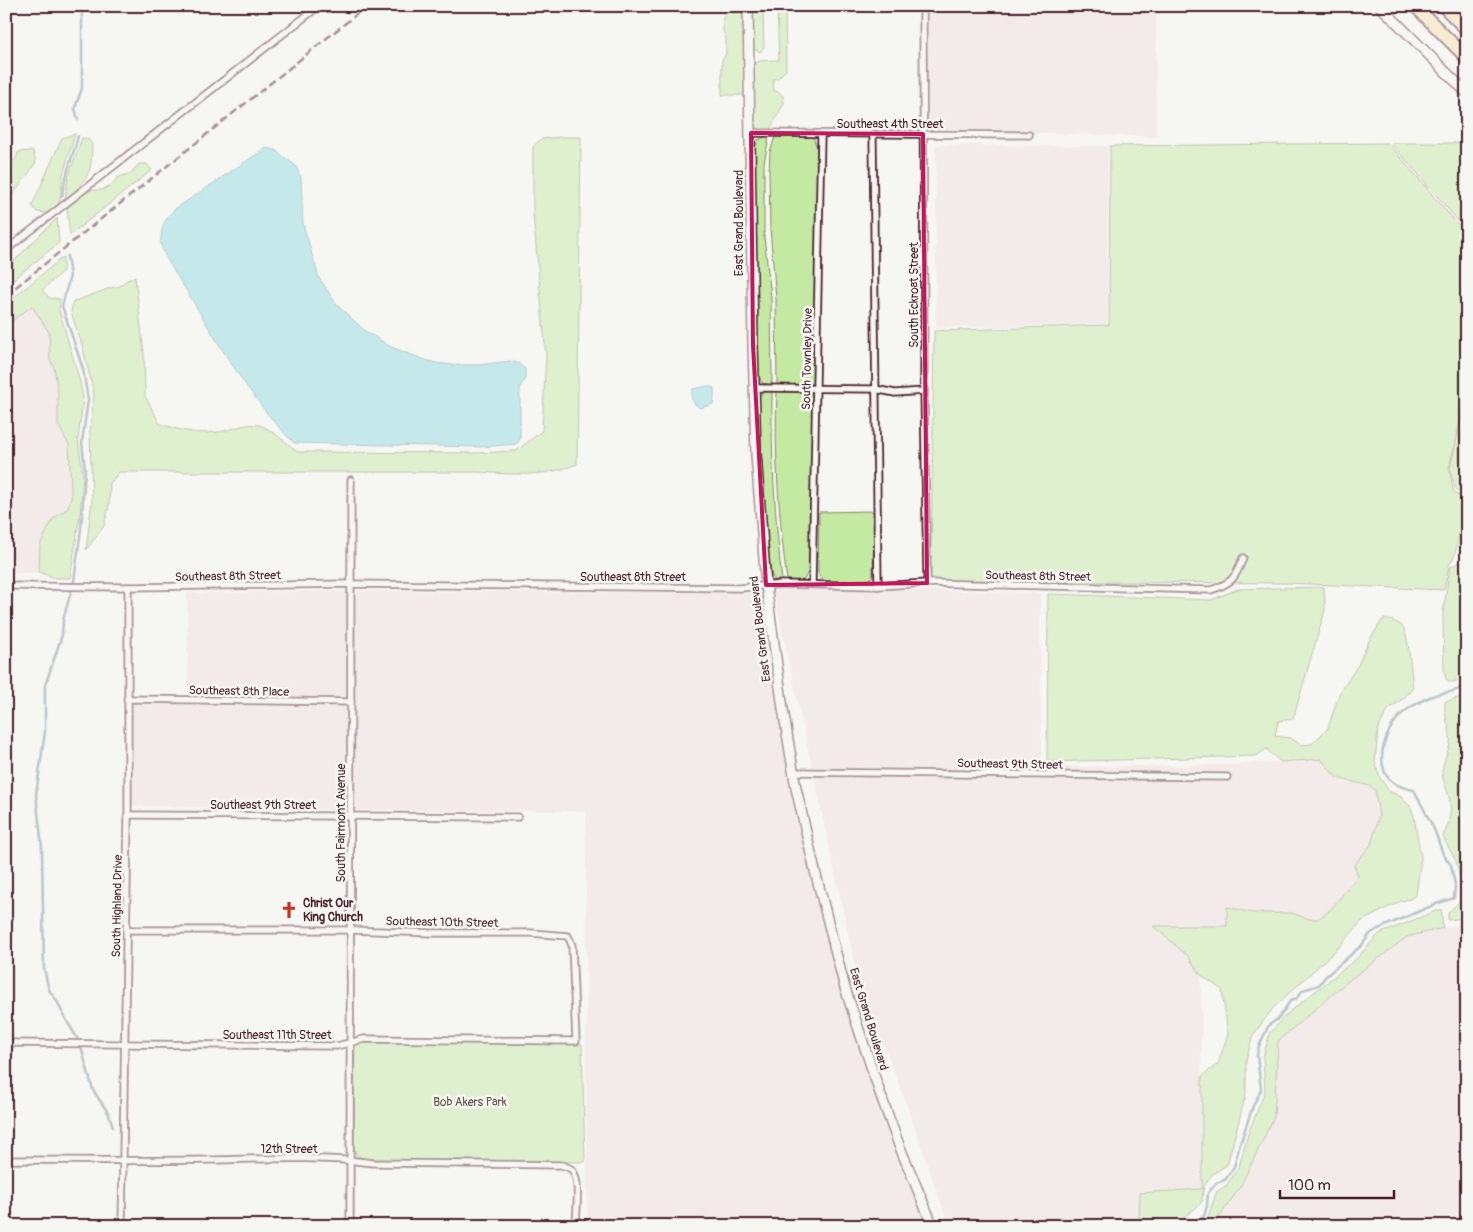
<svg xmlns="http://www.w3.org/2000/svg" width="1473" height="1232" font-family="Pangolin,sans-serif">
<rect width="100%" height="100%" fill="#f6f6f2"/>
<filter id="ink" filterUnits="userSpaceOnUse"><feTurbulence type="fractalNoise" baseFrequency=".02" numOctaves="2"/><feDisplacementMap in="SourceGraphic" scale="10" xChannelSelector="R" yChannelSelector="G"/><feConvolveMatrix kernelMatrix="1 2 1 2 8 2 1 2 1" color-interpolation-filters="sRGB"/></filter>
<g filter="url(#ink)">
<g fill="#eddde0">
<polygon points="928,6 1156,6 1156,137 935,129 928,123"/>
<polygon points="936,145 1108,146 1107,324 936,328"/>
<polygon points="32,305 49,331 50,360 54,367 58,393 58,425 69,445 71,499 67,509 53,519 40,545 39,572 6,574 6,325"/>
<polygon points="787,587 1040,593 1042,767 1227,765 1321,759 1337,778 1370,786 1375,790 1379,816 1371,845 1354,865 1358,876 1330,911 1318,919 1309,919 1291,913 1252,913 1228,907 1228,926 1154,926 1188,956 1201,975 1202,1189 1140,1193 1139,1226 950,1226 937,1192 908,1108 872,1014 856,969 774,593 778,588"/>
<polygon points="370,591 760,593 786,761 812,886 834,967 868,1076 898,1156 928,1226 587,1226 586,811 359,810 132,806 132,703 188,703 187,593"/>
<polygon points="1467,922 1467,1226 1213,1226 1240,1187 1274,1117 1278,1041 1348,981 1407,937"/>
</g>
<g fill="#c4e9a3" stroke="#878467">
<polygon points="727,6 742,6 745,95 722,95 722,60 726,54 726,39 723,31 723,19"/>
<polygon points="777,6 785,6 786,70 778,78 773,79 774,91 779,92 783,96 784,103 769,131 760,131 755,126 753,66 759,61 779,60"/>
<polygon points="756,7 761,8 763,10 764,47 760,52 754,49 753,46 753,12"/>
<polygon points="75,134 63,174 59,205 47,213 37,212 32,206 62,138"/>
<path d="M561 137H581L577 464C542 478 513 474 477 472H119L110 483 109 506 104 526 86 550 92 501 90 432 94 394 83 348 71 312 73 302 110 288 120 286 127 280 135 277 144 354 145 396 160 424C179 430 197 435 217 432 231 431 245 422 259 425 268 427 290 445 297 452L478 453 516 451 542 431 546 355 533 213V147L541 139Z"/>
<polygon points="764,137 769,137 764,163 764,237 771,297 772,385 762,383 759,376 755,147 758,140"/>
<polygon points="775,137 813,137 817,148 814,376 813,381 809,385 777,385 776,299 770,228 769,171 770,152"/>
<path d="M82 138 88 139 92 144C92 176 87 179 65 201L68 177Z"/>
<polygon points="1388,143 1467,235 1467,379 1460,421 1449,468 1453,490 1457,495 1467,499 1467,520 1463,523 1459,534 1455,555 1449,565 1444,590 1287,583 931,581 934,331 1109,325 1110,146"/>
<polygon points="1391,143 1467,143 1467,231"/>
<path d="M33 151 36 162C27 177 15 190 6 206V165L16 159 18 152Z"/>
<polygon points="139,164 147,164 152,170 70,235 67,208 90,190 102,190 113,184 117,178 131,173"/>
<polygon points="57,218 59,243 6,285 6,266 15,260"/>
<polygon points="63,257 63,271 42,290 49,298 60,299 59,310 80,382 83,399 78,439 83,476 80,515 70,578 55,578 39,572 40,545 53,519 67,509 71,499 71,488 69,445 58,425 58,393 54,367 50,360 49,332 32,306 6,325 6,304"/>
<path d="M767 391H772C771 454 775 518 782 581H775L771 574 764 506 759 399 761 394Z"/>
<path d="M777 391 807 392 811 394 813 398 809 571 803 581H787C779 518 774 453 777 391Z"/>
<polygon points="1467,394 1467,497 1464,496 1455,488 1450,469"/>
<polygon points="874,511 873,576 869,580 826,581 820,578 818,572 819,512"/>
<polygon points="1460,562 1467,619 1467,670 1457,681 1451,682 1446,679 1444,670 1443,613 1450,567"/>
<path d="M1324 587 1325 610 1293 719 1278 721 1275 736 1290 738 1301 745 1312 744 1328 728 1339 694 1358 665 1369 641 1383 619C1390 620 1397 621 1402 626 1409 633 1411 675 1413 688L1404 698 1388 710 1378 729 1375 762 1380 778 1389 791 1401 797 1411 807 1414 817 1421 858 1416 895 1410 899 1401 901 1362 921 1338 948 1274 1007 1253 1035 1246 1060V1094L1227 1165C1210 1174 1202 1182 1202 1202 1195 1210 1183 1216 1178 1226H1139L1140 1193 1202 1189V1076L1218 1064 1228 1034 1222 990 1201 975 1188 956 1153 926H1227V907L1252 913H1291L1309 919H1318L1330 910 1358 876 1354 865 1371 845 1379 816 1375 790 1370 786 1337 778 1321 759 1281 762 1267 750 1268 748 1256 756 1047 762 1048 594 1211 600 1238 589Z"/>
<path d="M1467 693V747L1462 753 1458 761 1467 778V918L1448 920V913L1460 901C1460 888 1460 874 1456 861 1452 852 1446 845 1443 836 1450 823 1453 808 1448 794 1446 786 1442 779 1442 771 1443 761 1448 753 1450 744 1452 730 1443 716 1445 702L1463 696Z"/>
<polygon points="1441,909 1443,928 1407,937 1348,981 1278,1041 1274,1117 1240,1187 1213,1226 1201,1226 1206,1222 1217,1191 1226,1186 1239,1167 1248,1134 1265,1091 1263,1057 1270,1033 1288,1013 1355,960 1379,934"/>
<polygon points="365,1041 582,1044 585,1162 366,1159 357,1156 354,1149 355,1048 358,1043"/>
</g>
<g fill="#89dae3" stroke="#708f99">
<path d="M266 148 275 150 296 166 301 178 303 224 319 278 337 305 365 331 391 347 422 359 436 363 453 365H479L510 361 518 363 525 369V380L521 385 520 390V440L516 444 481 447 294 443C249 398 219 344 186 290 180 280 161 253 161 243 160 229 165 218 175 209Z"/>
<path d="M708 386 714 388V398L713 404 700 408C692 403 690 398 693 389Z"/>
</g>
<g fill="none" stroke-linecap="round" stroke-linejoin="round">
<g stroke="#708f99" stroke-width="2.5">
<polyline points="78,120 75,108 82,88 82,6"/>
<path d="M62 197C64 176 73 157 78 136"/>
<polyline points="67,256 70,276 62,306 83,369 88,400 82,442 85,471 81,529 74,581 63,620 62,635 45,686 45,732 36,794 42,847 44,969 49,990 57,1001 64,1016 80,1043 93,1090 109,1114 113,1127"/>
<path d="M1194 1226 1204 1216 1207 1206 1208 1193 1216 1183 1225 1180 1234 1167 1240 1144 1253 1106 1261 1090 1257 1055 1259 1046 1269 1025 1279 1018 1290 1001 1296 999 1303 990 1319 985 1325 977 1362 945 1370 934 1378 929 1436 904 1454 898 1455 885 1451 865 1443 854 1434 829 1414 790C1403 788 1390 784 1385 773 1376 751 1390 721 1408 709 1416 704 1424 699 1432 696 1445 691 1458 694 1467 682"/>
</g>
<g stroke="#4a1f2b" stroke-width="9">
<g id="street">
<polyline points="923,6 924,391 927,583"/>
<polyline points="751,133 1029,135"/>
<polyline points="873,135 878,586"/>
<polyline points="6,250 319,6"/>
<polyline points="755,388 875,389 895,393 924,391"/>
<polyline points="812,584 821,135"/>
<path d="M6 586 128 587 350 584 740 588 782 584 878 586 927 583 1211 590C1232 583 1235 579 1243 558"/>
<polyline points="127,699 351,702"/>
<polyline points="794,772 1227,777"/>
<polyline points="128,815 518,817"/>
<polyline points="6,1043 337,1046 364,1039 576,1041 572,945 568,936 531,933 433,933 350,930 126,930"/>
<path d="M6 1160C74 1160 141 1161 209 1160 263 1159 319 1156 373 1163L561 1165C565 1166 569 1167 572 1170 581 1180 576 1212 576 1226"/>
<polyline points="122,1226 128,815 128,587"/>
<polyline points="350,1226 351,480"/>
</g>
</g>
<g stroke="#4a1f2b" stroke-width="12">
<g id="secondary">
<polyline points="748,6 753,345 756,455 766,585 783,709 796,788 814,867 845,988 881,1096 899,1145 933,1226"/>
<polyline points="1380,6 1467,93"/>
</g>
</g>
<g stroke="#4a1f2b" stroke-width="15">
<g id="highway">
<polyline points="1415,6 1467,58"/>
<polyline points="1443,6 1467,30"/>
</g>
</g>
<use href="#street" stroke="#f6f6f2" stroke-width="5.5"/>
<use href="#secondary" stroke="#f6f6f2" stroke-width="9"/>
<use href="#highway" stroke="#f8deab" stroke-width="11"/>
<polyline stroke="#4a1f2b" stroke-width="2.5" stroke-dasharray="8 4" stroke-linecap="butt" points="6,295 367,6"/>
</g>
</g>
<path d="M0 0H1473V1232H0ZM751 133 923 134 927 583 766 585 753 345Z" fill="#f6f6f2" fill-opacity=".55" fill-rule="evenodd"/>
<path fill="none" stroke="#c2185b" stroke-width="4" stroke-linejoin="round" d="M751 133 923 134 927 583 766 585 753 345Z"/>
<defs>
<g id="church-bare" transform="scale(1.35)"><path d="M-1.2-6h2.4v3.5h3.3v2.4h-3.3V6h-2.4V-.1h-3.3v-2.4h3.3Z" fill="#c8321e" stroke="#f6f6f2" stroke-width="2.5" paint-order="stroke"/></g>
</defs>
<g fill-rule="evenodd">
<use href="#church-bare" x="289" y="910"/>
</g>
<g text-anchor="middle" stroke-width="5" stroke-linejoin="round" paint-order="stroke">
<g font-size="12" fill="#4a1f2b" stroke="#f6f6f2">
<text x="890" y="128">Southeast 4th Street</text>
<text transform="translate(739 223) rotate(-90)" y="4">East Grand Boulevard</text>
<text transform="translate(914 295) rotate(-90)" y="4">South Eckroat Street</text>
<text transform="translate(807 359) rotate(-89)" y="4">South Townley Drive</text>
<text transform="translate(228 576) rotate(-1)" y="4">Southeast 8th Street</text>
<text transform="translate(1038 576) rotate(1)" y="4">Southeast 8th Street</text>
<text x="633" y="581">Southeast 8th Street</text>
<text transform="translate(760 629) rotate(-97)" y="4">East Grand Boulevard</text>
<text transform="translate(239 691) rotate(1)" y="4">Southeast 8th Place</text>
<text transform="translate(1010 764) rotate(1)" y="4">Southeast 9th Street</text>
<text x="263" y="809">Southeast 9th Street</text>
<text transform="translate(341 823) rotate(-90)" y="4">South Fairmont Avenue</text>
<text transform="translate(117 906) rotate(-89)" y="4">South Highland Drive</text>
<text transform="translate(442 922) rotate(1)" y="4">Southeast 10th Street</text>
<text transform="translate(869 1019) rotate(73)" y="4">East Grand Boulevard</text>
<text x="277" y="1039">Southeast 11th Street</text>
<text x="289" y="1153">12th Street</text>
</g>
<g font-size="12" font-weight="bold" fill="#4a1f2b" stroke="#f6f6f2" text-anchor="start">
<text x="303" y="907">Christ Our<tspan x="303" dy="14">King Church</tspan></text>
</g>
<g font-size="12" fill="#685249" stroke="#f6f6f2">
<text x="470" y="1106">Bob Akers Park</text>
</g>
</g>
<rect width="1473" height="1232" fill="none" stroke="#f6f6f2" stroke-width="25"/>
<rect x="12" y="12" width="1448" height="1207" fill="none" stroke="#4a1f2b" stroke-width="2" filter="url(#ink)"/>
<path d="M1280 1190v8h114v-8" fill="none" stroke="#4a1f2b" stroke-width="2.5"/>
<text x="1288" y="1190" font-size="15" fill="#4a1f2b" stroke="#f6f6f2" stroke-width="4" paint-order="stroke">100 m</text>
</svg>
